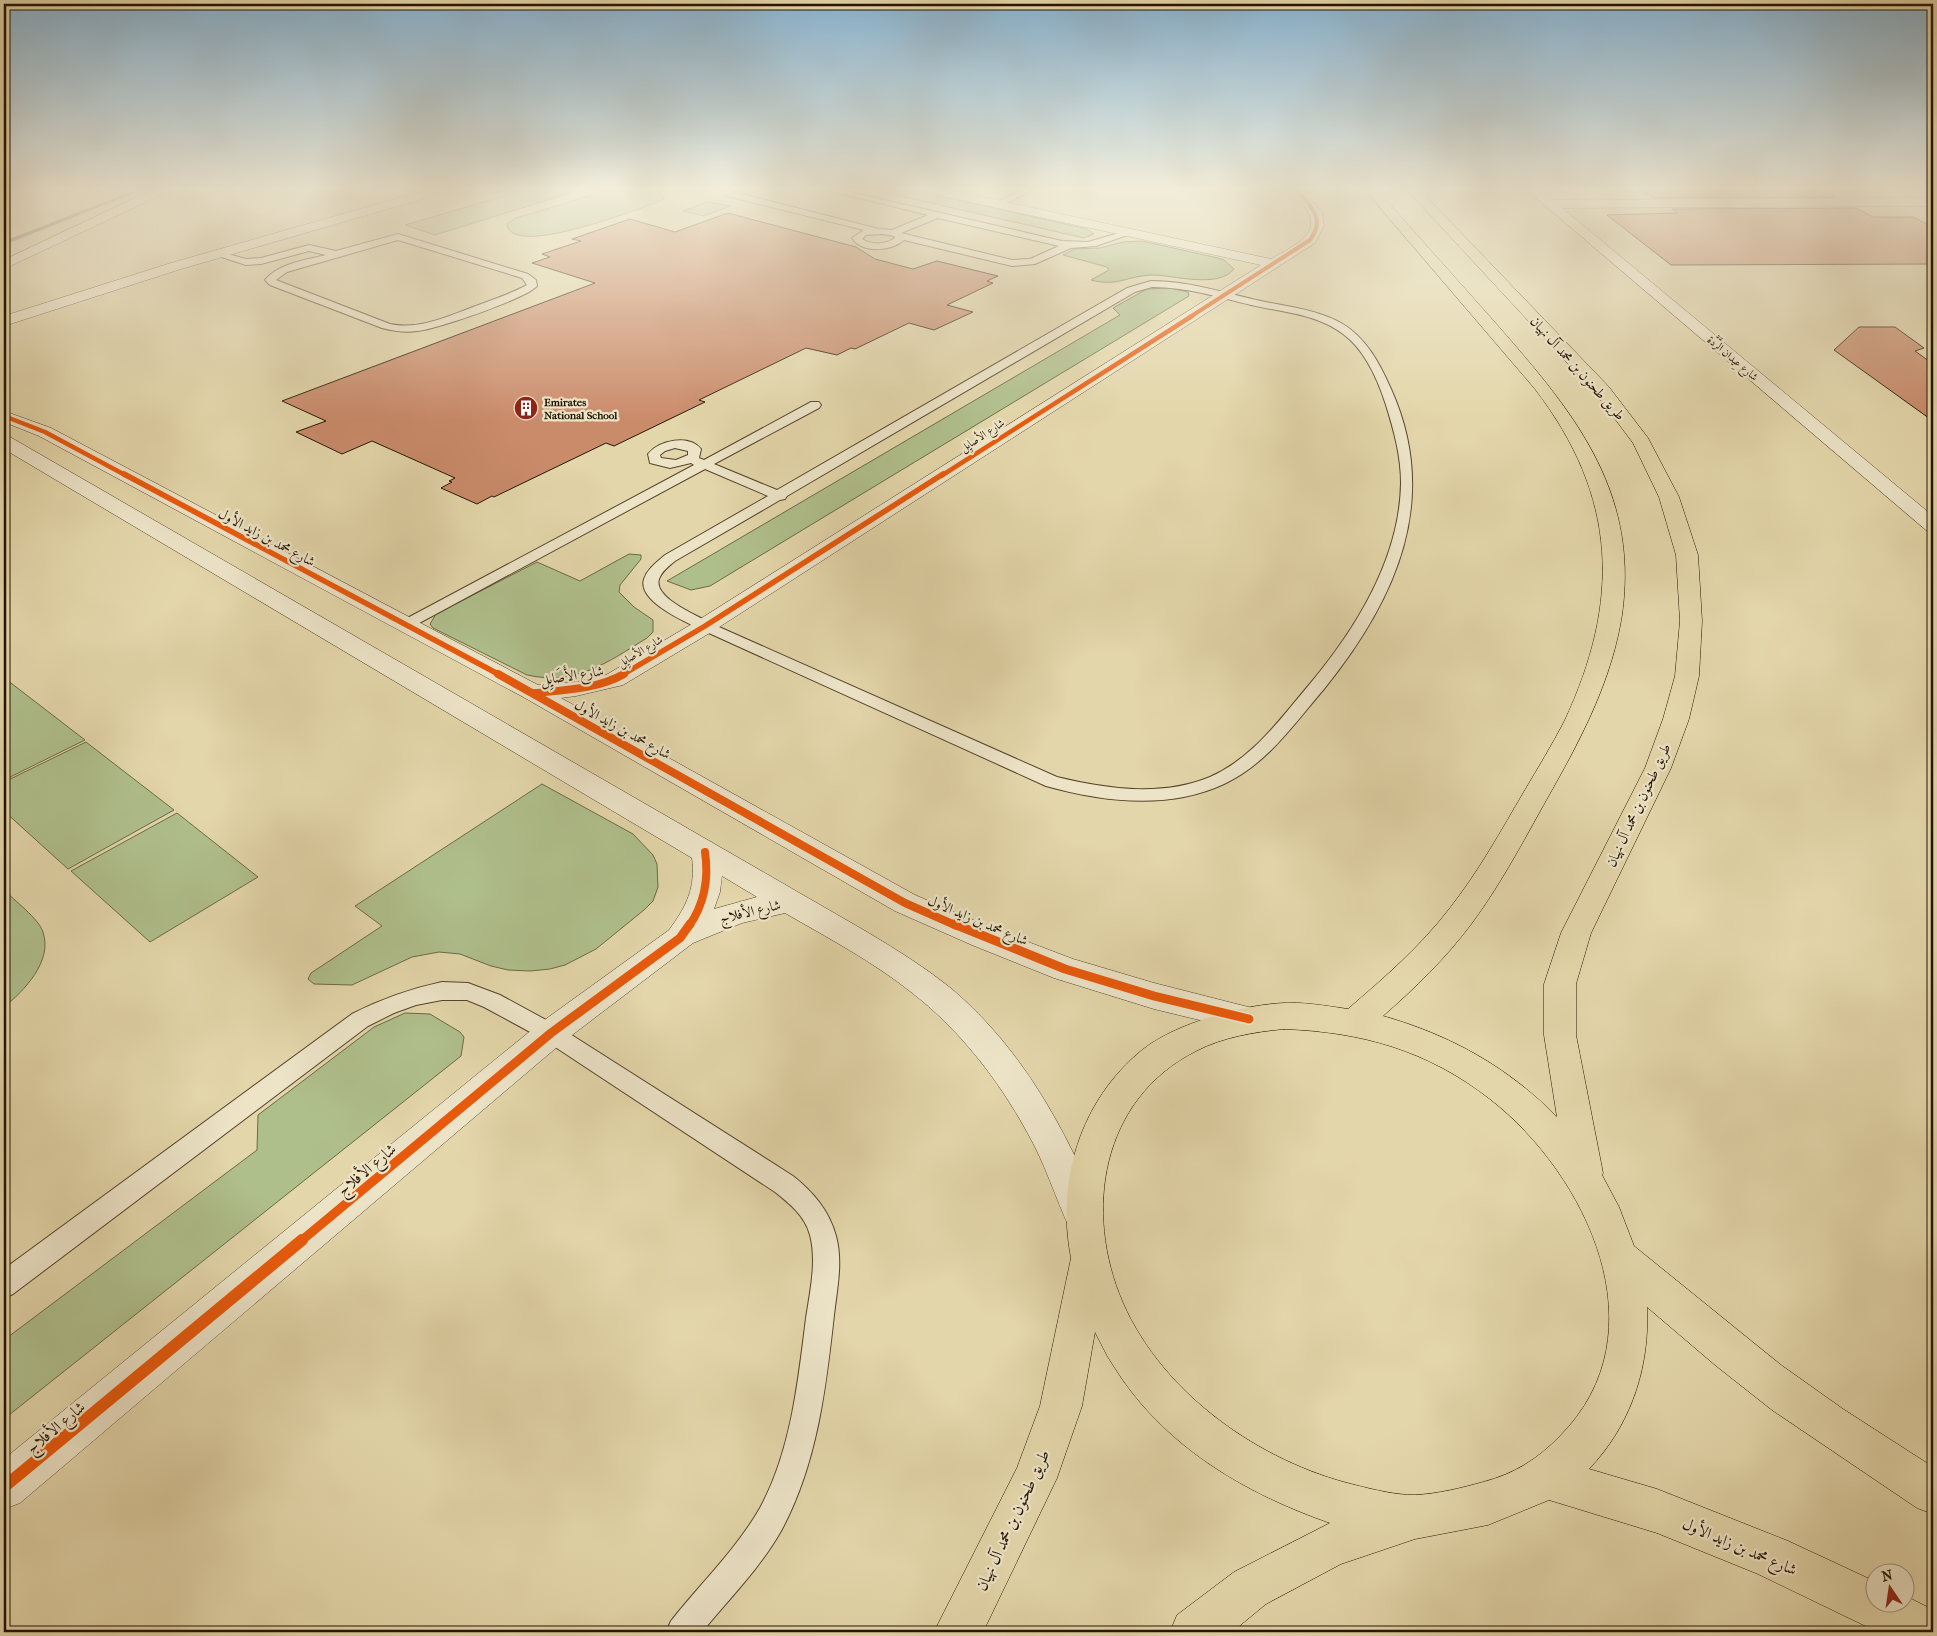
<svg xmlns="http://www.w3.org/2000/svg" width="1937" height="1636" font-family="'IM FELL French Canon',Amiri,serif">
<rect width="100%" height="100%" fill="#e3d6aa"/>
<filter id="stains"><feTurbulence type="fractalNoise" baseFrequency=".004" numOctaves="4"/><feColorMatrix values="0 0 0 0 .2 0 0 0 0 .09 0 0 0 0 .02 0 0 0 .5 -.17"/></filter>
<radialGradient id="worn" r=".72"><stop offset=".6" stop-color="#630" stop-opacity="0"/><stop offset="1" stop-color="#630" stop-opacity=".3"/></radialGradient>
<g fill="#afbf8c" stroke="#6a6a46">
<polygon points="524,190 559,190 570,193 435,235 405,225"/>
<path d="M609 190H653L661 193 664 198 656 203C637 209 510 259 507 224L516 218Z"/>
<polygon points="874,190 914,190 1087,229 1094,234 1084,238"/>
<polygon points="708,202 730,206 704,216 683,211"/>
<path d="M1142 241 1218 258 1224 260 1234 269C1218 289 1174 275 1152 275 1126 276 1118 287 1091 280L1109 270 1107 267 1063 255 1075 249 1100 248 1123 242Z"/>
<polygon points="1169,288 1188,292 1189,296 710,586 691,590 667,581 1120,315 1113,308 1147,289"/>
<path d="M629 554 641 555V559L620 585 619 592 634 607 653 620V632L647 638C608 662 576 686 527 675L433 628 430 624 436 614 537 562 580 581Z"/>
<polygon points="7,680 85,740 4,780 4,681"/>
<polygon points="86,742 174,810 68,869 4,811 4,782"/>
<polygon points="542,784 633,834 653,855 657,864 658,887 653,901 644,910 596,949 565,965 550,969 530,971 508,970 491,966 460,954 439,952 412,957 352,985 314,984 308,979 311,973 382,926 355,906"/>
<polygon points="177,813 258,877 150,942 71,871"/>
<path d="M4 890C14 900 39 919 43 932 53 961 24 991 4 1007Z"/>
<polygon points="405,1013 430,1014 460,1032 464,1037 461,1056 4,1419 4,1340 257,1150 258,1115 374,1027"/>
</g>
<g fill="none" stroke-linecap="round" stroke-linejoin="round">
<polygon fill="#6b756c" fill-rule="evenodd" points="136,190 142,190 4,245 4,241"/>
</g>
<g fill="#ca8b6b" stroke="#241400">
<polygon points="1641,190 1693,190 1698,192 1827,192 1835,197 1654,198"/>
<polygon points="1856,208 1873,217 1913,217 1933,227 1933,264 1671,265 1607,215 1678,213 1672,209"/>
<polygon points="728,213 856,247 875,259 913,269 937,261 998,276 987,281 993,283 947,305 973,312 934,330 909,323 855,349 851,348 837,355 806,348 699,400 705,402 614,446 606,443 494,497 492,496 477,504 441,488 452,482 449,481 455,478 372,441 342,454 296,432 326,421 282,401 595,283 532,263 550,257 542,254 581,241 572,239 630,219 675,232"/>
<polygon points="1859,327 1895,327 1924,348 1915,351 1933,364 1933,421 1834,350"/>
</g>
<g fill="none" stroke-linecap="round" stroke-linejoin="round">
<g stroke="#54442a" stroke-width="2">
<g id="service">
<path d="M725 190H733L734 192 879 229 892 230 928 215 827 190H841L1062 241 1088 242 1129 230 1133 233 1096 246 1071 248 1035 264 1012 266 904 240C892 251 862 254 852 238L864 230 727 196ZM938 218 1059 246 1030 259 1012 260 901 233ZM883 234 894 236 895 238C885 245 872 245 862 239L866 235Z"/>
<polygon points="1022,190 1032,190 1001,206 994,204"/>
<path d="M398 234 528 274 536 280 537 286C525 299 437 329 417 331 405 333 394 331 382 328L270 285 265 280C279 263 306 260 326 255L309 251 261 264 246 265 212 254 217 251 246 259 261 258 309 245 336 251ZM398 240 522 278 527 285C510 294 492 300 473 307 446 317 419 330 390 324L276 280 287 272Z"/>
<path d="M1151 281C1186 281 1218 291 1252 299 1281 306 1314 308 1341 323 1366 337 1380 364 1391 389 1441 500 1396 600 1324 689 1294 724 1267 764 1224 784 1168 810 1103 802 1046 786L700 629C684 621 637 601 644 579 648 568 657 562 665 555L768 496 705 469 410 628H400L397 625 400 622 694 465 691 463 670 468 650 463 648 454C659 440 689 434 701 449L699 458 704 460 811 402H819L821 405 819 408 714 464 777 490 1127 288ZM1152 287C1186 287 1218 297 1251 305 1282 312 1317 314 1343 334 1365 350 1378 380 1386 405 1394 431 1401 456 1401 483 1400 558 1356 629 1309 685 1280 719 1253 758 1210 777 1162 797 1106 789 1057 777L710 623C697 615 653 598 659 579 662 571 669 566 675 561L780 500 785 499 787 496 1135 292ZM675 448 688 451V455L676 460 661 458 660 455 665 451Z"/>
<path d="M442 982 468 983 500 995 559 1027 793 1176C813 1192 829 1210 836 1236 843 1262 837 1289 834 1315 826 1388 817 1465 781 1531 760 1568 729 1599 702 1632H666L671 1621C700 1584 736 1550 760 1508 791 1451 798 1382 806 1318 810 1291 817 1262 810 1235 805 1216 790 1204 775 1192L543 1039 484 1007 467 1000H442L416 1005 394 1013 368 1026 13 1294 4 1298V1269L352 1014C381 999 410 989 442 982Z"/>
</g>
</g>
<g stroke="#54442a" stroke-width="1">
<g id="minor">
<polygon points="152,190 167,190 165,193 4,269 4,260"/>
<polygon points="427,190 445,190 443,193 181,269 4,326 4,316 171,263"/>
<path d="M927 190H949L1271 259C1287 249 1322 236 1308 212 1304 204 1296 197 1291 190H1303L1322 213 1324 226 1315 243 713 631 623 685 576 696 561 698 915 895 994 929 1073 959 1154 983 1260 1010 1265 1019 1260 1028 1249 1032 1154 1009 1054 978 972 945 895 911 525 698 39 436 4 422V411L51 428 538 685 576 682 606 675 697 621 1261 265 933 194Z"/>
<polygon points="1527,190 1540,190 1553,200 1933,198 1933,206 1562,208 1933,516 1933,532 1926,530"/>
<path d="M4 436 10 437 867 932C897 950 926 968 953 990 1024 1051 1067 1132 1102 1217L1096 1229 1083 1234 1070 1229C1055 1197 1045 1163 1027 1132 998 1079 959 1029 911 992 872 961 828 938 785 913L742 923 693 943 563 1042 20 1503 4 1509V1459L539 1024 669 930C686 907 696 888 692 858L4 449ZM722 876 757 897 714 909 720 892Z"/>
</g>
</g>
<g stroke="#241400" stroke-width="1">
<path id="primary" d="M1365 190H1377C1415 233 1454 276 1492 319 1570 408 1640 488 1622 615 1612 678 1584 733 1553 788 1527 834 1503 881 1472 923 1446 958 1415 988 1383 1016 1450 1035 1508 1067 1557 1117L1544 1035V984L1561 933 1645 768 1663 719 1675 676 1680 621 1676 555 1659 497 1633 443 1597 395 1407 190H1420L1609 387 1648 438 1679 497 1698 555 1702 621 1699 676 1689 719 1671 768 1591 933 1576 984V1035L1603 1173 1602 1175 1619 1207 1634 1246 1781 1365 1843 1409 1933 1467V1514L1917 1508 1772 1410 1715 1365 1647 1307C1650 1367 1631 1425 1589 1469L1657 1489 1788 1541 1874 1581V1604H1904V1595L1933 1610V1632H1878L1758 1574 1657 1533 1549 1500 1488 1525 1415 1539 1341 1564 1266 1604 1232 1632H1170L1177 1615 1234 1572 1330 1523C1244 1493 1162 1445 1113 1365 1106 1355 1101 1343 1095 1332L1082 1406 1057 1478 983 1632H934L1017 1468 1040 1406 1071 1258C1056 1181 1080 1101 1142 1050 1165 1032 1196 1021 1224 1013 1243 1008 1264 1004 1284 1003 1305 1002 1327 1006 1348 1009 1384 978 1421 946 1450 908 1479 871 1501 831 1525 790 1538 768 1552 745 1564 722 1621 601 1618 497 1535 389ZM1284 1029C1362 1032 1427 1050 1490 1099 1587 1175 1663 1333 1560 1436 1538 1459 1514 1474 1483 1482 1462 1488 1437 1494 1415 1495 1395 1495 1375 1490 1355 1485 1260 1462 1163 1394 1123 1303 1083 1211 1101 1099 1196 1051 1223 1037 1254 1032 1284 1029Z"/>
</g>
<use href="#service" fill="#ede4c8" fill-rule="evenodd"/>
<use href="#minor" fill="#ede4c8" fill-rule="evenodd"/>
<use href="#primary" fill="#e3d6aa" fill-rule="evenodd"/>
<g stroke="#ede4c8" stroke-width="5">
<path id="cycleway-far5" d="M1190 317 1310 240C1326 218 1311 208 1297 190"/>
</g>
<g stroke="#ede4c8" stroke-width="6">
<g id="cycleway-far4">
<polyline points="4,416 45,432 127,476"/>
<polyline points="941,476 1192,316"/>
</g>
</g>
<g stroke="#ede4c8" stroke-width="8">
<g id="cycleway-far3">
<polyline points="124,474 500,675"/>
<polyline points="622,675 705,626 943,474"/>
</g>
</g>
<g stroke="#ede4c8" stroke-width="11">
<g id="cycleway-far2">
<polyline points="498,674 905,903 957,926"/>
<path d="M535 693C565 690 598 689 624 674"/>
<path d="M689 926C705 903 709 879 705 852"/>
</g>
</g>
<g stroke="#ede4c8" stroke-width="12">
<g id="cycleway-far1">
<polyline points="954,924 1065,969 1154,996 1249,1019"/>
<polyline points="301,1241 551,1033 680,938 690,924"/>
</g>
</g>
<g stroke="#ede4c8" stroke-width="15">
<polyline id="cycleway" points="4,1487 302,1240"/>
</g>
<use href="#cycleway-far5" stroke="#e8590c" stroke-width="4"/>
<use href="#cycleway-far4" stroke="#e8590c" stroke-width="4.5"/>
<use href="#cycleway-far3" stroke="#e8590c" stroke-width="5.5"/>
<use href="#cycleway-far2" stroke="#e8590c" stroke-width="8"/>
<use href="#cycleway-far1" stroke="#e8590c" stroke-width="9"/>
<use href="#cycleway" stroke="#e8590c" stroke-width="12"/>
</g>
<linearGradient id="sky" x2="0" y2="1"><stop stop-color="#89b5d3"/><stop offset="0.45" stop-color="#f2edd9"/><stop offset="1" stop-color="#f2edd9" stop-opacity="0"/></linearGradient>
<rect width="1937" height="419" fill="url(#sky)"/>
<defs>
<g id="building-disc" transform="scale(1.25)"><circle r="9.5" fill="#8f2418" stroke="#ede4c8"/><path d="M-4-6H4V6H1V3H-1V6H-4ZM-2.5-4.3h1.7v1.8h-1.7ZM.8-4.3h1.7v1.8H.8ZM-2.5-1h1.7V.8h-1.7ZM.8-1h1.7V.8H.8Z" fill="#fff"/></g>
</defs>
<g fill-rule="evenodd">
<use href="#building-disc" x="526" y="408"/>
</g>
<g text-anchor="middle" stroke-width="4.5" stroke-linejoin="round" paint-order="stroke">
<g font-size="11" fill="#241400" stroke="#ede4c8">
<text transform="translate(1733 358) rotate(40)" y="4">شارع عِيدان الرَّدَّة</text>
<text transform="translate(982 435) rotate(-33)" y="4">شارع الأصايِل</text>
<text transform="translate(640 651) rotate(-31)" y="4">شارع الأصايِل</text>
</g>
<g font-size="11" font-weight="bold" fill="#241400" stroke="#ede4c8" text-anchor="start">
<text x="544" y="406">Emirates<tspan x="544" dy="13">National School</tspan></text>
</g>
<g font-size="14" fill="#241400" stroke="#ede4c8">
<text transform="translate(1578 368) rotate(48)" y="5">طريق طحنون بن محمد آل نهيان</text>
<text transform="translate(267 537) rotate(28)" y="5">شارع محمد بن زايد الأول</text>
<text transform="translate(572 675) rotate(-9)" y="5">شارع الأَصَايِل</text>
<text transform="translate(623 729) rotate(29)" y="5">شارع محمد بن زايد الأول</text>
<text transform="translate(1638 805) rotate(-65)" y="5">طريق طحنون بن محمد آل نهيان</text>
<text transform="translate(750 911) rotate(-13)" y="5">شارع الأفلاج</text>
<text transform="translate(978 920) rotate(23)" y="5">شارع محمد بن زايد الأول</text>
</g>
<g font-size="16" fill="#241400" stroke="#ede4c8">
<text transform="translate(366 1169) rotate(-40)" y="6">شارع الأفلاج</text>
<text transform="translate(55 1427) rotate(-40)" y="6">شارع الأفلاج</text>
<text transform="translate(1012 1520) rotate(-65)" y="6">طريق طحنون بن محمد آل نهيان</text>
<text transform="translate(1740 1546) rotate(23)" y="6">شارع محمد بن زايد الأول</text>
</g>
</g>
<rect width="1937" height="1636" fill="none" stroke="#e3d6aa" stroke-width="20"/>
<rect x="5" y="5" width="1927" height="1626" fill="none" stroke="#241400" stroke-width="2.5"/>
<rect x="10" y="10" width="1917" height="1616" fill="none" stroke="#241400"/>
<g transform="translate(1890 1588) rotate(347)"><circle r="24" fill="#ede4c8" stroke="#9d9178"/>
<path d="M0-4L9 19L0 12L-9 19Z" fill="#8f2418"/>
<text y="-8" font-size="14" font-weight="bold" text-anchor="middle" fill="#241400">N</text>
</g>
<rect width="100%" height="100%" filter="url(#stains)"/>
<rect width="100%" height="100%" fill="url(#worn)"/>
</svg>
